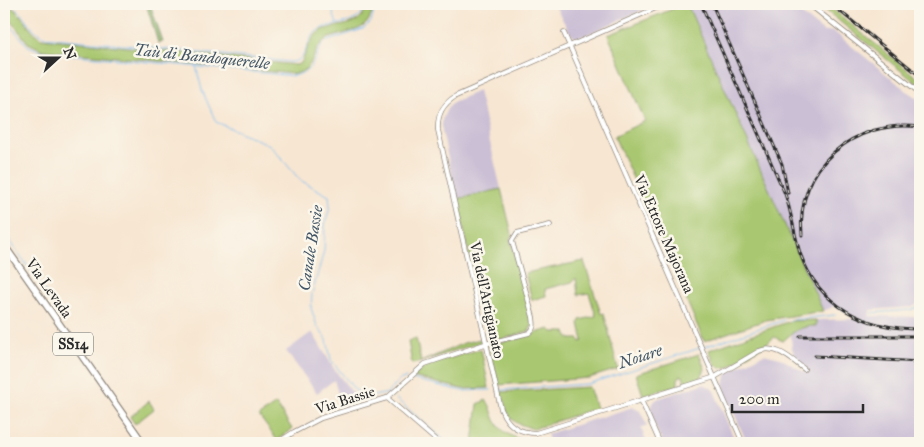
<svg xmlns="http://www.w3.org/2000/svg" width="924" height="447" font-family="'IM FELL Great Primer',serif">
<rect width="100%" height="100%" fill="#fbf7ec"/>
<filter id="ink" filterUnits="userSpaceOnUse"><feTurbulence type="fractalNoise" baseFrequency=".02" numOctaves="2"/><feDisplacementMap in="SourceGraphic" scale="10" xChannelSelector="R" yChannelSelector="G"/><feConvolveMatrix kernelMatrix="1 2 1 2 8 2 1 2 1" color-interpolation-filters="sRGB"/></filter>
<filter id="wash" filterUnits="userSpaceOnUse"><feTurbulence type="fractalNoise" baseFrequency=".0096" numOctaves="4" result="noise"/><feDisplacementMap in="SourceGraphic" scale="20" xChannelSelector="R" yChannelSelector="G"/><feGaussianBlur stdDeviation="1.12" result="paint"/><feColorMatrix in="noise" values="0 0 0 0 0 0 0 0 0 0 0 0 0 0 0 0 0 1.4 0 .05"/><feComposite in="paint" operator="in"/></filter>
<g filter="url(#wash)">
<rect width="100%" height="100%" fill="#f7e6d1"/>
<g fill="#cbbfd5">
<polygon points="554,4 656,4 583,36 578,37 574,37 570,33"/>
<polygon points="687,4 788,4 824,32 833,31 907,91 920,100 920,303 912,307 871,310 869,316 920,317 920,443 747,443 725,392 724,386 726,375 738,367 764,354 780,358 804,372 807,367 801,363 792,349 791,336 792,331 804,326 816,326 816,320 858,319 835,306 823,311"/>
<polygon points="478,91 501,189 457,199 442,131 442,120 447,109 452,103"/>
<polygon points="312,332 334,369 351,391 361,400 342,407 334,380 317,393 286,351"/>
<polygon points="703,384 710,387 714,391 736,443 663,443 651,417 650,411 652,404 657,399"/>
<polygon points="633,407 640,411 647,425 641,428 647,443 550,443 547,434"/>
</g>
<g fill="#a9c76f" stroke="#6a794d">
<path d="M4 4C21 8 27 29 41 38L296 65 301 63C306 54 310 37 319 32 335 22 362 31 367 4H374C369 31 359 28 336 36 331 37 325 39 322 43 310 56 315 69 295 74L43 50 28 43 12 22 4 16Z"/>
<polygon points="685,4 687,4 823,311 766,320 704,341 654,225 614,136 645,121 608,35"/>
<polygon points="818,4 826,4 920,80 920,86"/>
<polygon points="501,189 512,234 510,239 533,324 529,331 489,343 457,199"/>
<polygon points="584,261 601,314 604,313 618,369 589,378 498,385 489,346 550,329 553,332 566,332 570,339 579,339 581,342 583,341 579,323 580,320 596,316 589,293 578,295 576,278 572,282 545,289 546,296 532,300 525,273"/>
<path d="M816 320V326C801 326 794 331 783 341L774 337 769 342 728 367 720 368 715 364 709 350 790 321Z"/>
<polygon points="416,338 421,362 464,343 480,339 481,342 421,362 412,364 408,341"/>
<polygon points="481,349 489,388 462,389 413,377 427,365"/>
<polygon points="699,354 705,369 701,377 685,383 683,376 680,376 678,379 678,385 643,395 636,374"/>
<polygon points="589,387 596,408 533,429 517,423 511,418 504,406 500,392"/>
<path d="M486 400C490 404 491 409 493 415 498 430 509 436 523 440L522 443H473L478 404Z"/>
<polygon points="149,401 154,409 135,424 130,417"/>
<polygon points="276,404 292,429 277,440 259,416"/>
</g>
<polygon fill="#86ac62" stroke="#586c46" points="146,4 150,4 163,42 158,43"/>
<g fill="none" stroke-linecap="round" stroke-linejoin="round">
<g stroke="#7dbcf1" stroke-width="1">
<path d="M10 4C26 12 27 30 46 37L291 62C309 61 304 40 317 31 331 20 362 29 365 4"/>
<polyline points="330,4 337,24"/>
<path d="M4 18 28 46 44 52 294 76C319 69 311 57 325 42L363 29 371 22 376 4"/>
<polyline points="196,66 202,90 216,122 270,145 300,180 329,196 330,207 325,224 324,251 312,294 311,308 317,326 327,340 331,360 355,390 368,397 389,393"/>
<polyline points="4,232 60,313"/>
<polyline points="872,313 910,310 920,306"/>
<polyline points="790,320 835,315"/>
<polyline points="704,347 784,320"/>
<polyline points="412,379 462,391 491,390"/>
<polyline points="500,390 588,384 700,348"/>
<polyline points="388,392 401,379 406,378"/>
<polyline points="395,398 448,443"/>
</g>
</g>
</g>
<g filter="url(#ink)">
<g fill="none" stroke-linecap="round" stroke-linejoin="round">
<g stroke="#91887e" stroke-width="5.5">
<g id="minor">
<path d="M665 4 456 96C443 104 437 114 438 130L501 409C507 425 519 433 536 433L715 377 759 351C776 344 791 359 804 369"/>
<polyline points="809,4 920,93"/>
<polyline points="564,33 743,443"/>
<polyline points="387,398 439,443"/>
<polyline points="641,400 660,443"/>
<path d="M277 443 294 432 321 418 387 398 425 364 485 344 529 333C535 328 534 325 533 317L512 241 517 233 550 225"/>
</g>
</g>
<g stroke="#91887e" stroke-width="8">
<polyline id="primary" points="4,245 143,443"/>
</g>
<use href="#minor" stroke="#fff" stroke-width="4"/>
<use href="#primary" stroke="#fff" stroke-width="5.5"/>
<g stroke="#2b2b2b" stroke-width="3">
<g id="rail">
<path d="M701 4 785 194C792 214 794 234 800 253 819 307 866 329 920 329"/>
<polyline points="712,4 782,164 788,193"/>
<polyline points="831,4 920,76"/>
<path d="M802 235C795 167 855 118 920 127"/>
<polyline points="800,336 913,336"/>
<polyline points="815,356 920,362"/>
</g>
</g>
<use href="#rail" stroke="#fbf7ec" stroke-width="1" stroke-dasharray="4" stroke-linecap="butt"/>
</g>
</g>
<g text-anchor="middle" stroke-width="5" stroke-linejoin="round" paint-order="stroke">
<rect fill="#fbf7ec" stroke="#696865" stroke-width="1" x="53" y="332.5" width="40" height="23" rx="4"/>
<g font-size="14" font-weight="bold" fill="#2b2b2b">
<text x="73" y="349">SS14</text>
</g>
<g font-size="15" fill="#2b2b2b" stroke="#fbf7ec">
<text transform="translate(664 234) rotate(66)" y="5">Via Ettore Majorana</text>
<text transform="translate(49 288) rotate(55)" y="5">Via Levada</text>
<text transform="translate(487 300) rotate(78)" y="5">Via dell'Artigianato</text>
<text transform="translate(345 400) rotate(-18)" y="5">Via Bassie</text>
</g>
<g font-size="16" font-style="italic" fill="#445666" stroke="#fbf7ec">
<text transform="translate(202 56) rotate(6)" y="6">Taù di Bandoquerelle</text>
<text transform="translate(310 248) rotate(-81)" y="6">Canale Bassie</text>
<text transform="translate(640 356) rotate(-18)" y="6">Noiare</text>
</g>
</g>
<rect width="924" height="447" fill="none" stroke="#fbf7ec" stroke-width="20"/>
<g transform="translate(58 58) rotate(69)" stroke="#fbf7ec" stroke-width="4" paint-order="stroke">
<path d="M0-4L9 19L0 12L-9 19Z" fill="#2b2b2b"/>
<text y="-8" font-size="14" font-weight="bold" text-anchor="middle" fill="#2b2b2b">N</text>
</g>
<path d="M732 404v8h131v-8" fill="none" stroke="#2b2b2b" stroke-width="2.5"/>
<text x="739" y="404" font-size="15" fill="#2b2b2b" stroke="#fbf7ec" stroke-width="4" paint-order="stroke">200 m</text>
</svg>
